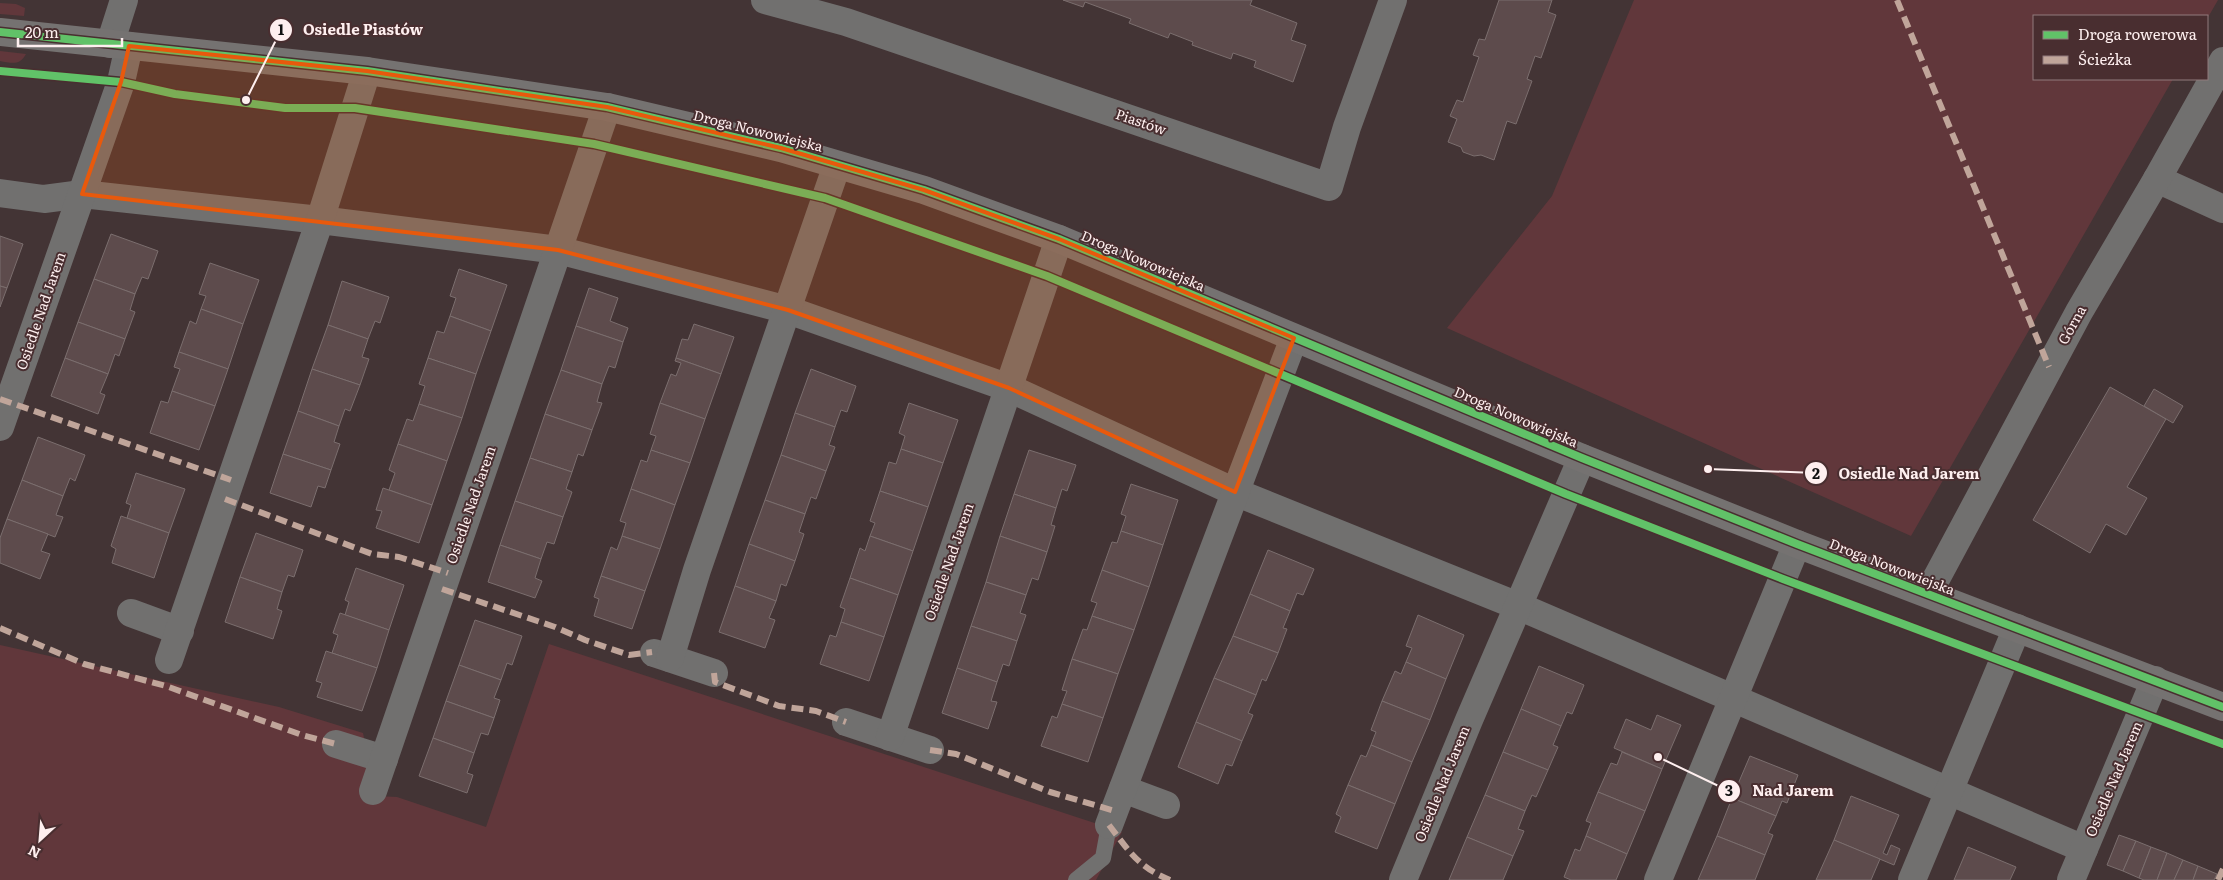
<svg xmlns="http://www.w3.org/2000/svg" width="2223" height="880" font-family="Literata,serif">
<rect width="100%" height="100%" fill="#433435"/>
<g fill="#61373b">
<polygon points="1634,0 2218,0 2207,19 2207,16 2034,16 2034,79 2173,79 1911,536 1447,328 1552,196"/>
<polygon points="0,3 16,4 25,8 24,16 0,14"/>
<path d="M0 51 26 54C20 66 11 63 0 61Z"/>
<polygon points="549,644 1122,832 1096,880 0,880 0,645 279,707 363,733 376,796 397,797 486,827"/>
</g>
<g fill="#5d4b4c" stroke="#7b6e6e">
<polygon points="1063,0 1252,0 1250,5 1297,23 1291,40 1306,45 1293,82 1254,67 1256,61 1233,53 1231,59 1192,45 1193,42 1170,33 1168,38 1129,23 1131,19 1085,2 1083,7"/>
<polygon points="1499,0 1552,0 1548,12 1556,15 1541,58 1535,56 1527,79 1532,81 1516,124 1507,121 1494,160 1481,155 1474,156 1463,152 1461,147 1448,142 1457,119 1450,116 1457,100 1463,102 1479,57 1473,55 1479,39 1485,40"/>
<polygon points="111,234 158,251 148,279 142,277 135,294 94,279"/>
<polygon points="0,236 23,244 7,288 0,286"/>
<polygon points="210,263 259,280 243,324 201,309 206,296 199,294"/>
<polygon points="459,269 507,285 491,331 450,316 456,298 450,296"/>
<polygon points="94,279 135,294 130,310 135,312 125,339 78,322"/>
<polygon points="342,281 389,297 380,323 375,321 368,339 328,325"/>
<polygon points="0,286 7,288 0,307"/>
<polygon points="589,288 618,298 610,321 628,328 623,342 576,326"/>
<polygon points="201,309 243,324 228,369 179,352 190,321 196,324"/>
<polygon points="450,316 491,331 476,374 428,358 437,331 444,333"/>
<polygon points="78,322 125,339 119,356 115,354 108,374 65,358"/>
<polygon points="694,324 734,337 721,374 676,358 682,339 688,340"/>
<polygon points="328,325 368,339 362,357 369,359 360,385 312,369"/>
<polygon points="576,326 623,342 615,368 609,366 602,384 561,370"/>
<polygon points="179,352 228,369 215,406 172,391 180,369 174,367"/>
<polygon points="65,358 108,374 100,393 105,395 98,414 51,396"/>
<polygon points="428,358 476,374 462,418 419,404 425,386 419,384"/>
<polygon points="676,358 721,374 705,419 660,403 671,374 676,376 681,363 675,361"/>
<polygon points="312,369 360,385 350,411 345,409 339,426 298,411"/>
<polygon points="811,369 856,386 847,412 841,410 835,427 795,413"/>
<polygon points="561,370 602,384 597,402 602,403 592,430 545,414"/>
<polygon points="2110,387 2166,419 2127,487 2147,498 2126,535 2106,524 2090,553 2033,520"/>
<polygon points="2154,389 2183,406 2173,423 2144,406"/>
<polygon points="172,391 215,406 199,450 150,433 161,401 168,403"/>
<polygon points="660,403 705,419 690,463 651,450 656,436 650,434"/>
<polygon points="909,403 958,420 943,463 901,449 905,436 899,433"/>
<polygon points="419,404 462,418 447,461 398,444 407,419 413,421"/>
<polygon points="298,411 339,426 334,442 340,444 331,470 283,454"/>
<polygon points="795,413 835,427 829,445 835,447 826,471 781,455"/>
<polygon points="545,414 592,430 583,456 578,454 572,472 530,458"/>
<polygon points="38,437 85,455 75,481 70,478 63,496 22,480"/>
<polygon points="398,444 447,461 432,505 389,490 395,473 389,470"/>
<polygon points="901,449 943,463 928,507 880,491 889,462 896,464"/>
<polygon points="651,450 690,463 675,505 631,489 641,460 647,462"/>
<polygon points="1029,450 1076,465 1067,491 1062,489 1056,508 1014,494"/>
<polygon points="283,454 331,470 325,488 318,486 311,507 270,493"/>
<polygon points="781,455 826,471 816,499 811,497 805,514 765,500"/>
<polygon points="530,458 572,472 566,489 572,492 563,517 515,501"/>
<polygon points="136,473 185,489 169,533 127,518 131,505 126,503"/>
<polygon points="22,480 63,496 56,515 63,517 55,537 7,519"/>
<polygon points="1131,484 1178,500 1163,545 1121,531 1126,516 1121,514"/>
<polygon points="383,488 432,505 419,543 376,528 382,511 376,510"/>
<polygon points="631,489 675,505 660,549 622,536 626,523 620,521"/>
<polygon points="880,491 928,507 913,551 870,536 875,523 870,521"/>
<polygon points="1014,494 1056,508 1051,525 1055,526 1047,552 1000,536"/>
<polygon points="765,500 805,514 799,532 804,534 795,561 749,544"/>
<polygon points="515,501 563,517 554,544 547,542 541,559 500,545"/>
<polygon points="121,516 169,533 154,578 112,563 116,549 111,546"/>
<polygon points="7,519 48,534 41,551 50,554 40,579 0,563 0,538"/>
<polygon points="1121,531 1163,545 1149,587 1102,570 1112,542 1117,543"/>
<polygon points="256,533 303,550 294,577 288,575 282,592 240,577"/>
<polygon points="622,536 660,549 645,591 601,576 611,547 617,550"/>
<polygon points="870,536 913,551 898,595 850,578 860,548 865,551"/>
<polygon points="1000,536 1047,552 1038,580 1032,578 1026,595 986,582"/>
<polygon points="749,544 795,561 786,586 781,584 776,601 735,586"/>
<polygon points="500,545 541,559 535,578 542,581 535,598 488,582"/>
<polygon points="1268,550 1314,569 1303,595 1297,593 1290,611 1250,594"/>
<polygon points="356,568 404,585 389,630 345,615 349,602 345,600"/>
<polygon points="1102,570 1149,587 1134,630 1092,616 1097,603 1091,601"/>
<polygon points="601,576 645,591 632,629 594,616 599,599 594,597"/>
<polygon points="240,577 282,592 277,609 282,611 273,639 225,622"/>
<polygon points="850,578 898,595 884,637 841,622 845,609 840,607"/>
<polygon points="986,582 1026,595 1020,613 1026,615 1017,641 971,626"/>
<polygon points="735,586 776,601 769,618 775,620 765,648 719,632"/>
<polygon points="1250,594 1290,611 1283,628 1287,629 1278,653 1233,636"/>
<polygon points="340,613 389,630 377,668 332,653 338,635 333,633"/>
<polygon points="1418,615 1464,635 1446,679 1406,662 1412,648 1406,646"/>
<polygon points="1092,616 1134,630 1118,674 1072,659 1083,629 1087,630"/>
<polygon points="475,620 522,636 512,665 507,663 501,680 459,665"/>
<polygon points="841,622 884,637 869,681 820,664 830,635 836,637"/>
<polygon points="971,626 1017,641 1009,666 1003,664 997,682 957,668"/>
<polygon points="1233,636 1278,653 1266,681 1262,679 1256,695 1214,678"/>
<polygon points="326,651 377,668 362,711 317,697 322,683 316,681"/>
<polygon points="1072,659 1118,674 1103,718 1062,704 1067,691 1062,690"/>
<polygon points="1406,662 1446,679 1430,720 1382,701 1395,671 1401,674"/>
<polygon points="459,665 501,680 494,698 500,700 494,718 446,701"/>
<polygon points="1539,666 1584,685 1572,714 1567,712 1561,726 1521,709"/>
<polygon points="957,668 997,682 991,701 997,702 988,729 942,713"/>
<polygon points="1214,678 1256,695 1248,713 1253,715 1242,741 1196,722"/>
<polygon points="446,701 494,718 488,735 481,733 474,753 433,738"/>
<polygon points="1382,701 1430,720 1412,762 1371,745 1376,732 1371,730"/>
<polygon points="1062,704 1103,718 1088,762 1041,746 1052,716 1057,718"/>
<polygon points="1521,709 1561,726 1553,745 1558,747 1548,770 1503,752"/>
<polygon points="1657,715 1681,725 1662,769 1614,748 1626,719 1651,730"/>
<polygon points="1196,722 1242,741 1232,766 1226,764 1218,784 1178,767"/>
<polygon points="433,738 474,753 467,773 473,775 467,793 419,776"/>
<polygon points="1371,745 1412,762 1395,804 1348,785 1361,755 1366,757"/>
<polygon points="1503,752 1548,770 1536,797 1532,795 1525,811 1485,795"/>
<polygon points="1622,752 1662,769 1645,811 1598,792 1611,763 1617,765"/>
<polygon points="1750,756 1798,775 1787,803 1782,801 1776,816 1732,798"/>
<polygon points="1348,785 1395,804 1377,849 1335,832 1341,817 1336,814"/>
<polygon points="1598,792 1645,811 1627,854 1586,836 1591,823 1586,821"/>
<polygon points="1485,795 1525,811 1518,829 1524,831 1513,856 1467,837"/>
<polygon points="1851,796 1899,815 1883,853 1887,855 1891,845 1900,849 1894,865 1834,840"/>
<polygon points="1732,798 1776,816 1768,833 1773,835 1765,855 1717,836"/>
<polygon points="2119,835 2136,841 2123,871 2107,865"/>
<polygon points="1586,836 1627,854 1616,880 1571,880 1564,877 1575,849 1580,851"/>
<polygon points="1717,836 1765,855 1755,880 1698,880"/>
<polygon points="1467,837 1513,856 1503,880 1449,880"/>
<polygon points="1834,840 1880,859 1871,880 1816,880"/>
<polygon points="2136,841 2151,847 2139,878 2123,871"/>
<polygon points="1968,847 2016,867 2010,880 1954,880"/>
<polygon points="2151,847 2167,853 2157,880 2144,880 2139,878"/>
<polygon points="2167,853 2183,860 2174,880 2157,880"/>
<polygon points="2183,860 2198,866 2193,880 2174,880"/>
<polygon points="2198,866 2217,874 2214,880 2193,880"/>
</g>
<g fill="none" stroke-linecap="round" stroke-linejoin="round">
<polyline stroke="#71706f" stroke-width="16" points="1076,880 1103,858 1109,825"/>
<g stroke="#71706f" stroke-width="28">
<polyline points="765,0 846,22 1329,187 1347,127 1393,0"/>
<polyline points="110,44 124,0"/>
<polyline points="2157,179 2223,209"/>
<polyline points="0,193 44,199 82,194 320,220 558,250 788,310 1009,388 1235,492 1518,606 2084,849"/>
<polyline points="0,427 121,82 129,46"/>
<polyline points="1930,594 1936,579 2079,312 2157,179 2223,61"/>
<polyline points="131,613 180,631"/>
<polyline points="654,653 714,673"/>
<polyline points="670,658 697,570 837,165"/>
<polyline points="169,660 320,220 367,71"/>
<polyline points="846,722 930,750"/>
<polyline points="890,737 1059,239"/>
<polyline points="336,744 384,759"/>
<polyline points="1123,789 1166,805"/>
<polyline points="373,791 607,107"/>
<polyline points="1109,825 1294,338"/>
<polyline points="1403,880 1469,720 1582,458"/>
<polyline points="1658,880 1797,544"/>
<polyline points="1912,880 2017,628"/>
<polyline points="2071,880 2155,680"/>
</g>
<polyline stroke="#757271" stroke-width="28" points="0,32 367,71 607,107 781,148 924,190 1059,239 1582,458 1797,544 2223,707"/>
<g stroke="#c0a59a" stroke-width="6" stroke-dasharray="12 6" stroke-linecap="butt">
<polyline points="1897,0 2049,367"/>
<polyline points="0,399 231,480"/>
<polyline points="225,499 372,554 399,557 448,573"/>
<polyline points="442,589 555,627 585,640 629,655 652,652"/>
<polyline points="0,628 84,664 166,686 302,735 336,744"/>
<polyline points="714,673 715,682 779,706 816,711 846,722"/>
<polyline points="930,750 956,754 1050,792 1115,811"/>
<path d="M1109 825C1129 851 1138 867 1170 880"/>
<polyline points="2218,880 2223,869"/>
</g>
<g stroke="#492e30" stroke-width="11">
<g id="cycleway">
<polyline points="0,32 367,71 607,107 781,148 924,190 1059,239 1582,458 1797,544 2223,707"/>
<polyline points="0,71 121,82 175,94 285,108 355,108 594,144 825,198 1047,276 1566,494 1783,579 2223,744"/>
</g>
</g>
<use href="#cycleway" stroke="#61c268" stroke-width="8"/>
</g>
<path fill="#e8590c" fill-opacity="0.2" stroke="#e8590c" stroke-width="4" stroke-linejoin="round" d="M129 46 367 71 607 107 781 148 924 190 1059 239 1294 338 1235 492 1009 388 788 310 558 250 82 194 121 82Z"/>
<g text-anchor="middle" stroke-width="4" stroke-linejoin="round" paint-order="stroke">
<g font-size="14" fill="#feefef" stroke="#492e30">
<text transform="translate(1141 122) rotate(19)" y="5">Piastów</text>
<text transform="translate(758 131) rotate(14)" y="5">Droga Nowowiejska</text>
<text transform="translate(1143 261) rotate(23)" y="5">Droga Nowowiejska</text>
<text transform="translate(41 311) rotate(-71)" y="5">Osiedle Nad Jarem</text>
<text transform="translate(2072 325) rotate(-61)" y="5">Górna</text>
<text transform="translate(1516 417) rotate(23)" y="5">Droga Nowowiejska</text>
<text transform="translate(471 505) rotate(-71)" y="5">Osiedle Nad Jarem</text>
<text transform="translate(949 562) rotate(-71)" y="5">Osiedle Nad Jarem</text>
<text transform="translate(1892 567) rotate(21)" y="5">Droga Nowowiejska</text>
<text transform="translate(2114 779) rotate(-67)" y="5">Osiedle Nad Jarem</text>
<text transform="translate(1442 784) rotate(-68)" y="5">Osiedle Nad Jarem</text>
</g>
</g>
<path fill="none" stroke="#feefef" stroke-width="2" d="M246 100L281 30M1708 469L1816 473M1658 757L1729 791"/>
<g fill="#feefef" stroke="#492e30" stroke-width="2">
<circle cx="246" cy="100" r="5"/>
<circle cx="1708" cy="469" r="5"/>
<circle cx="1658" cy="757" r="5"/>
<circle cx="281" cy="30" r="12"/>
<circle cx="1816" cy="473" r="12"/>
<circle cx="1729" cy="791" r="12"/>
</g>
<g font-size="15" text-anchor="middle" font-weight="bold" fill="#111">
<text x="281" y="35">1</text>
<text x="1816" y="479">2</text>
<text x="1729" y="796">3</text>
</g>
<g font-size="15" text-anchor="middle" font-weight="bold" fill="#feefef" stroke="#492e30" stroke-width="4" stroke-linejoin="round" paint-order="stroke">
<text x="363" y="35">Osiedle Piastów</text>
<text x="1909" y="479">Osiedle Nad Jarem</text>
<text x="1793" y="796">Nad Jarem</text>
</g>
<rect x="2033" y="15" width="175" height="65" fill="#492e30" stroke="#917b7c"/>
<rect x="2043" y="31" width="25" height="8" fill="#61c268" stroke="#917b7c"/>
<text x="2078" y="40" font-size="15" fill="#feefef">Droga rowerowa</text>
<rect x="2043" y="56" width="25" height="8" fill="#c0a59a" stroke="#917b7c"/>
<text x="2078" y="65" font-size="15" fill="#feefef">Ścieżka</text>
<g transform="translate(40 840) rotate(206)" stroke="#492e30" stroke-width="4" paint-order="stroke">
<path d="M0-4L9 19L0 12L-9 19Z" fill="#feefef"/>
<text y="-8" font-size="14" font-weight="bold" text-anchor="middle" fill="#feefef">N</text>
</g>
<path d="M18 38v8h104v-8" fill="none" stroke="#feefef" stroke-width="2.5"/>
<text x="25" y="38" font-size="15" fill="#feefef" stroke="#492e30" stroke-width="4" paint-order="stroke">20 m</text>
</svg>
